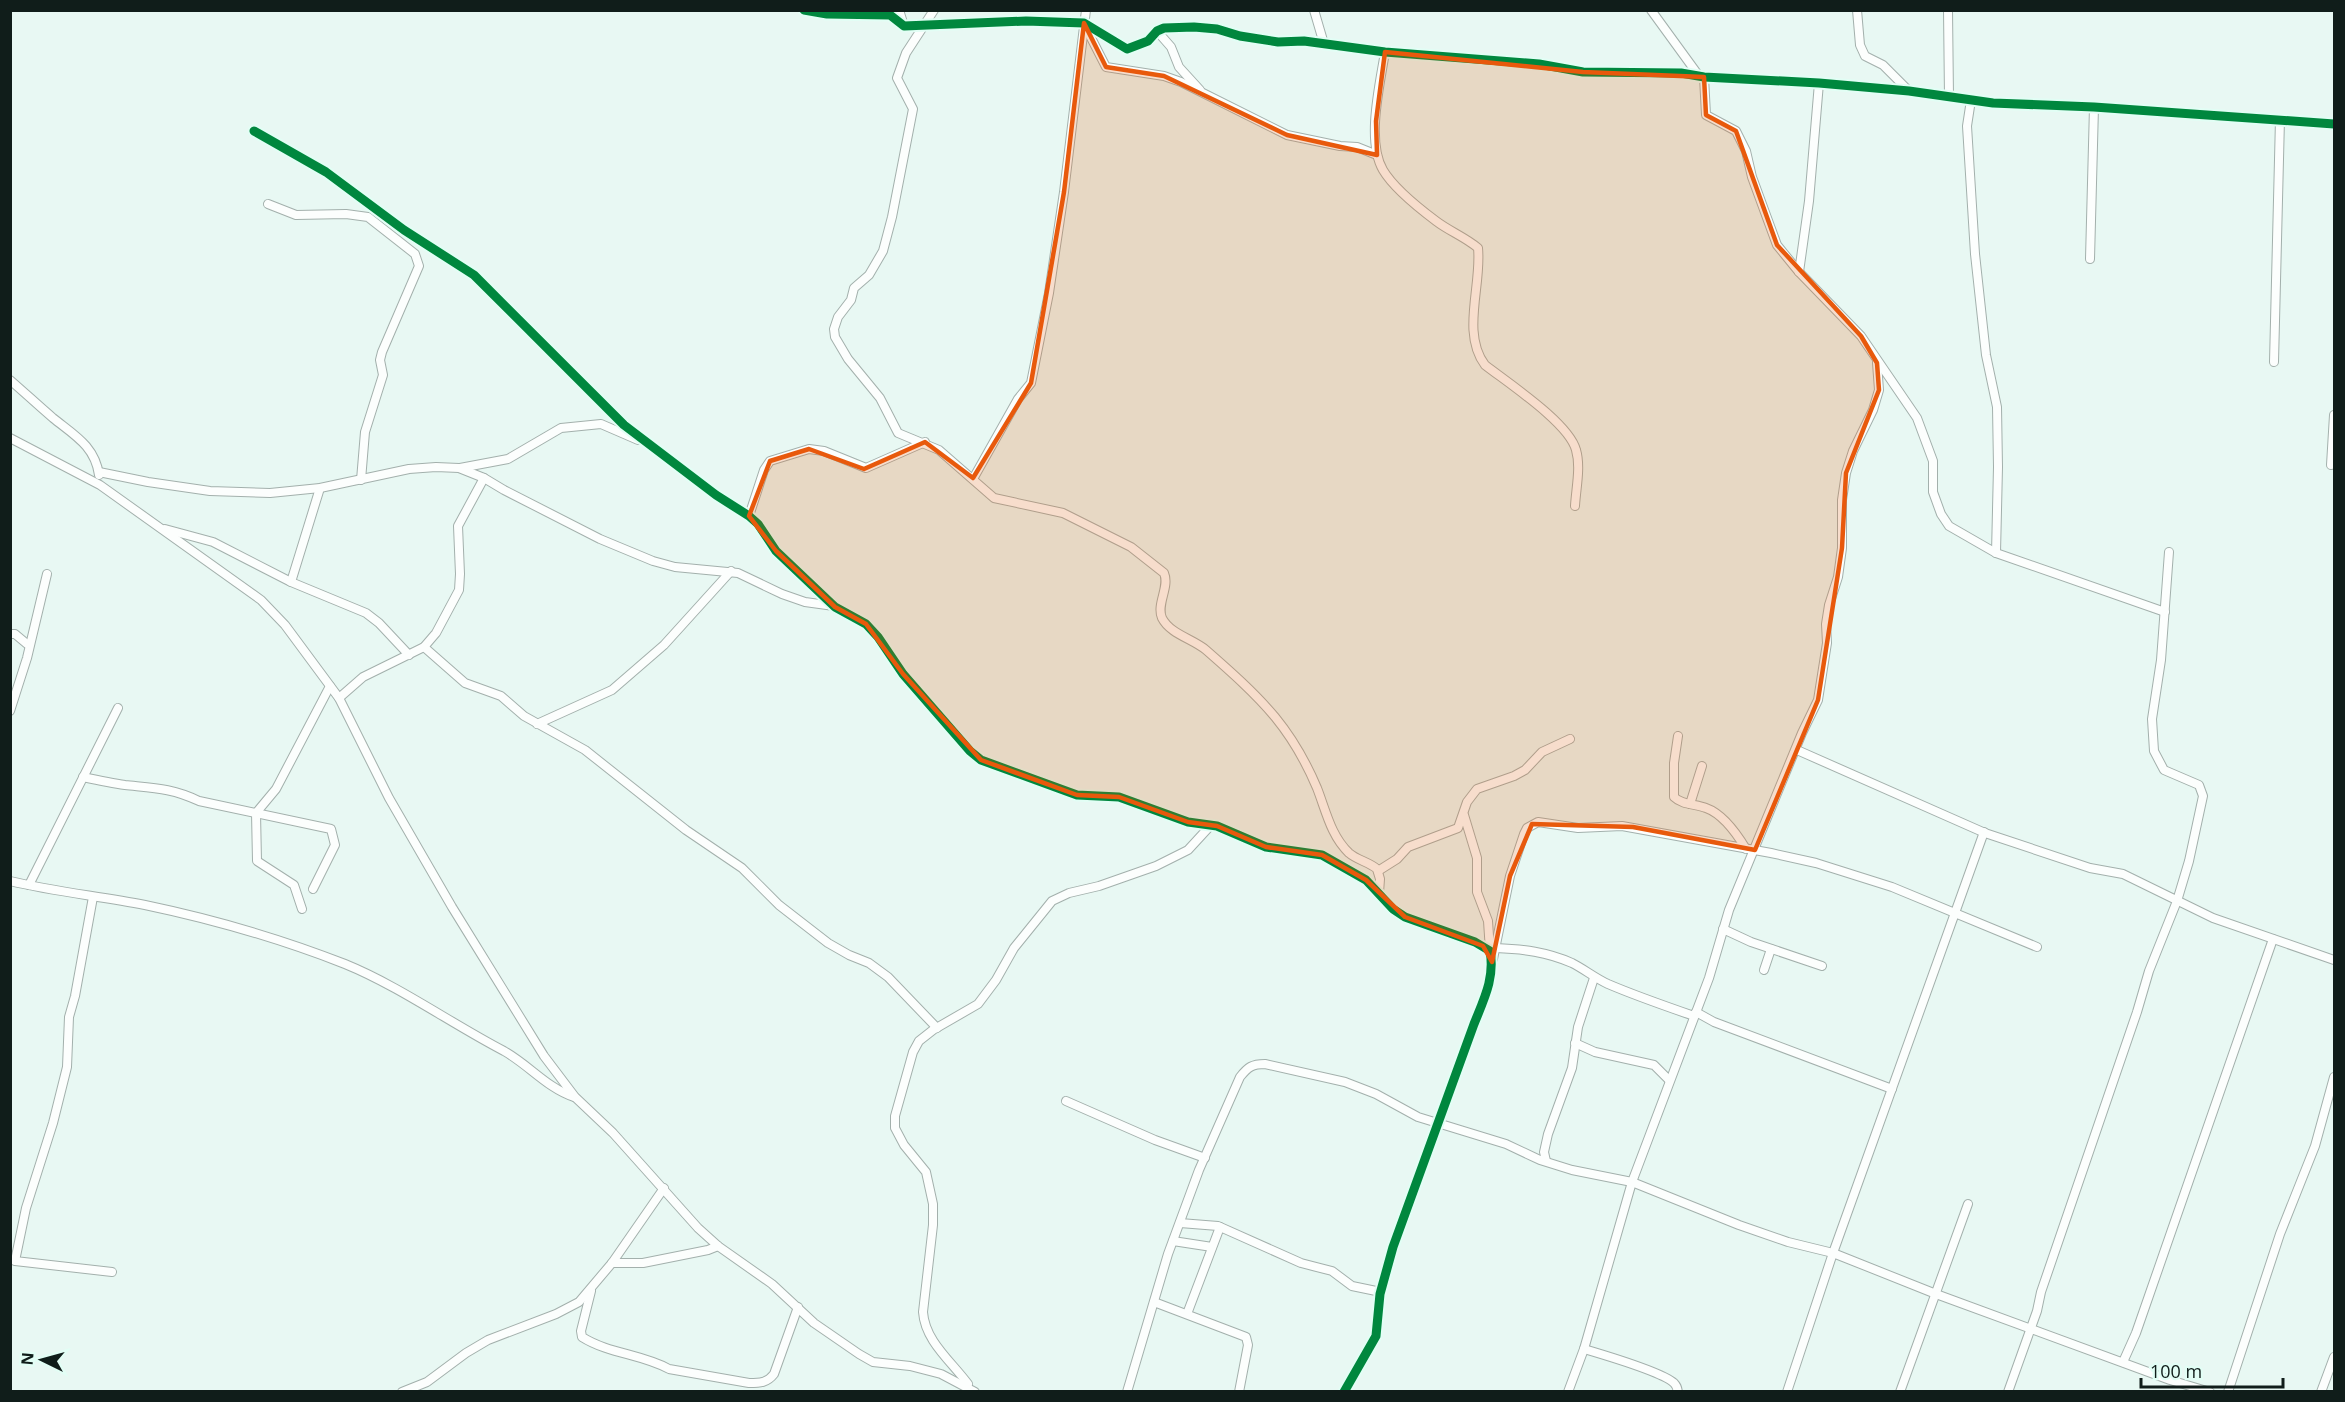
<svg xmlns="http://www.w3.org/2000/svg" width="2345" height="1402" font-family="'Open Sans',sans-serif">
<rect width="100%" height="100%" fill="#e8f8f3"/>
<g fill="none" stroke-linecap="round" stroke-linejoin="round">
<g stroke="#a3b0ac" stroke-width="10">
<g id="minor">
<polyline points="804,10 827,14 890,15 904,26 1026,21 1084,23 1127,49 1148,41 1157,31 1164,28 1194,27 1217,29 1240,36 1278,42 1304,41 1385,52 1539,64 1583,72 1681,73 1704,77 1819,83 1909,91 1993,103 2094,107 2334,124"/>
<polyline points="899,10 904,26"/>
<path d="M934 10 906 53 897 78 913 109 892 217 883 251 869 275 854 288 851 300 838 317 834 329 835 337 848 359 880 398 898 433 939 450 994 498 1063 513 1131 547 1164 573C1170 587 1156 604 1162 618 1170 634 1193 639 1206 650 1230 671 1255 693 1275 717 1293 739 1306 762 1317 788 1326 811 1331 836 1349 853 1357 860 1369 862 1377 869L1380 879 1379 893"/>
<polyline points="1314,10 1324,44"/>
<polyline points="1651,10 1699,76"/>
<polyline points="1857,10 1860,45 1865,56 1883,65 1909,91"/>
<polyline points="1948,10 1949,97"/>
<polyline points="1084,24 1106,67 1164,76 1181,82 1287,135 1340,146 1357,147 1377,155"/>
<polyline points="1157,31 1171,47 1179,67 1200,90"/>
<path d="M1385 52C1380 84 1366 141 1383 170 1393 187 1420 209 1436 221 1449 231 1465 237 1478 248 1482 285 1461 333 1485 365 1508 383 1569 423 1576 450 1581 467 1576 488 1575 506"/>
<polyline points="1704,77 1706,115 1736,131 1746,151 1752,177 1777,245 1799,272 1861,336 1917,418 1933,461 1933,492 1941,514 1949,526 1996,553 2165,612"/>
<polyline points="1971,100 1967,126 1975,254 1986,355 1997,407 1998,467 1996,553"/>
<path d="M254 131 326 172 404 230 474 275 624 425 716 495 749 516 758 524 776 551 835 607 866 624 878 637 903 674 970 751 981 760 1077 795 1119 797 1188 822 1217 826 1266 847 1322 855 1366 880 1393 909 1405 917 1475 942 1490 951C1495 978 1484 999 1474 1024L1393 1247 1380 1294 1376 1336 1344 1392"/>
<polyline points="268,204 296,215 346,214 368,217 415,254 419,266 382,352 380,360 383,375 365,432 361,480"/>
<polyline points="2090,259 2094,107"/>
<polyline points="1799,272 1809,201 1819,83"/>
<polyline points="2274,362 2280,119"/>
<path d="M10 380C25 393 39 406 53 418 74 435 95 446 99 475"/>
<polyline points="10,438 100,485 261,600 285,625 339,698 389,798 452,907 544,1056 575,1097 613,1133 698,1228 718,1246 772,1284 814,1323 859,1354 873,1362 910,1366 941,1374 975,1392"/>
<polyline points="2331,465 2334,415"/>
<polyline points="460,468 508,459 561,428 601,424 638,440"/>
<polyline points="99,472 148,482 210,491 270,493 320,488 409,469 436,467 459,468 484,478 504,490 600,539 653,561 675,567 738,573 782,594 805,602 834,606"/>
<polyline points="973,479 1018,399 1031,383 1049,293 1064,192 1086,10"/>
<polyline points="749,516 764,470 770,461 809,449 824,451 866,468 925,442"/>
<polyline points="165,529 213,542 291,582 366,613 379,623 409,655"/>
<polyline points="291,582 320,488"/>
<polyline points="10,634 15,634 27,644"/>
<polyline points="424,647 465,683 501,696 524,716 585,750 686,830 742,868 779,905 828,943 849,955 869,963 888,977 937,1028"/>
<polyline points="339,698 363,677 424,647 436,633 459,590 460,574 458,526 484,478"/>
<polyline points="10,711 27,658 47,574"/>
<polyline points="537,724 612,690 664,645 731,571"/>
<path d="M1678 736 1674 763V797C1682 805 1696 804 1706 808 1723 814 1737 834 1746 849"/>
<polyline points="1797,750 1985,833 2090,868 2123,874 2213,918 2334,960"/>
<path d="M83 777C97 780 111 783 125 785 153 788 172 788 199 801L331 829 335 845 313 889"/>
<polyline points="1690,804 1702,766"/>
<polyline points="1464,815 1477,858 1477,892 1488,921 1490,951"/>
<polyline points="1378,871 1397,859 1408,847 1458,828 1467,802 1477,789 1514,776 1525,770 1542,752 1570,739"/>
<path d="M10 881C55 892 100 896 145 905 212 919 281 939 345 964 399 986 452 1024 504 1051 529 1065 547 1088 574 1097"/>
<polyline points="29,885 118,708"/>
<polyline points="93,897 75,996 69,1017 67,1067 53,1123 26,1208 15,1261 112,1272"/>
<polyline points="302,909 294,885 257,861 256,813 276,789 330,686"/>
<polyline points="1723,929 1751,942 1822,966"/>
<path d="M1496 948C1523 949 1547 952 1572 963 1584 969 1595 978 1608 984 1636 996 1665 1006 1694 1016"/>
<polyline points="1493,959 1510,876 1524,834 1527,828 1538,822 1578,828 1622,826 1771,853 1816,863 1892,887 2037,947"/>
<polyline points="1764,970 1771,949"/>
<polyline points="1696,1012 1714,1022 1892,1089"/>
<polyline points="1575,1043 1595,1052 1654,1065 1669,1080"/>
<polyline points="1066,1101 1155,1140 1205,1158"/>
<polyline points="1546,1161 1544,1152 1548,1134 1572,1068 1578,1027 1594,978"/>
<polyline points="1180,1223 1218,1226 1301,1263 1332,1271 1352,1286 1381,1292"/>
<polyline points="1173,1241 1212,1247"/>
<polyline points="612,1263 643,1263 708,1250 718,1246"/>
<path d="M591 1291 581 1331 582 1337C609 1354 642 1354 669 1369L749 1383C760 1383 767 1383 774 1374L798 1307"/>
<polyline points="1154,1302 1246,1337 1248,1345 1239,1392"/>
<polyline points="1187,1314 1220,1227"/>
<path d="M1584 1349C1601 1354 1662 1372 1674 1383 1677 1386 1677 1387 1678 1392"/>
<polyline points="2123,1362 2136,1333 2273,939"/>
<path d="M968 1384C951 1361 925 1341 923 1312L933 1225V1204L926 1172 904 1145 895 1128V1116L913 1052 919 1041 933 1030 978 1004 996 980 1014 948 1052 901 1069 893 1099 886 1156 866 1188 850 1211 825"/>
<polyline points="402,1392 427,1382 466,1353 488,1340 556,1314 579,1302 612,1263 664,1188"/>
<path d="M1127 1392 1168 1254 1199 1170 1240 1077C1248 1067 1252 1064 1265 1064L1345 1082 1376 1094 1418 1117 1506 1144 1540 1160 1572 1170 1632 1182 1739 1225 1788 1242 1833 1253 1936 1294 2170 1380 2210 1392"/>
<polyline points="1568,1392 1584,1349 1632,1182 1709,978 1729,910 1802,733 1818,700 1827,643 1826,624 1829,605 1838,577 1842,548 1842,500 1846,473 1853,451 1873,410 1879,390 1877,363"/>
<polyline points="1787,1392 1833,1253 1984,832"/>
<polyline points="1900,1392 1968,1204"/>
<polyline points="2008,1392 2037,1311 2041,1292 2137,1012 2149,971 2177,901 2189,861 2203,796 2199,785 2164,770 2154,751 2152,719 2161,660 2169,552"/>
<polyline points="2228,1392 2280,1234 2315,1146 2334,1077"/>
<polyline points="2321,1392 2334,1357"/>
</g>
</g>
<use href="#minor" stroke="#fcfefd" stroke-width="8"/>
<g stroke="#e2fef5" stroke-width="13">
<g id="cycleway">
<polyline points="804,10 827,14 890,15 904,26 1026,21 1084,23 1127,49 1148,41 1157,31 1164,28 1194,27 1217,29 1240,36 1278,42 1304,41 1385,52 1539,64 1583,72 1681,73 1704,77 1819,83 1909,91 1993,103 2094,107 2334,124"/>
<path d="M254 131 326 172 404 230 474 275 624 425 716 495 749 516 758 524 776 551 835 607 866 624 878 637 903 674 970 751 981 760 1077 795 1119 797 1188 822 1217 826 1266 847 1322 855 1366 880 1393 909 1405 917 1475 942 1490 951C1495 978 1484 999 1474 1024L1393 1247 1380 1294 1376 1336 1344 1392"/>
</g>
</g>
<use href="#cycleway" stroke="#00873e" stroke-width="9"/>
</g>
<path fill="#e8590c" fill-opacity="0.2" stroke="#e8590c" stroke-width="4.5" stroke-linejoin="round" d="M1084 23 1106 67 1164 76 1287 135 1377 155 1376 121 1385 52 1583 72 1704 77 1706 115 1736 131 1777 245 1861 336 1877 363 1879 390 1846 473 1842 548 1818 700 1755 850 1633 827 1532 824 1510 876 1492 962 1483 946 1405 917 1366 880 1322 855 1266 847 1217 826 1188 822 1119 797 1077 795 981 760 903 674 866 624 835 607 776 551 749 516 770 461 809 449 864 469 925 442 973 478 1031 383 1064 192Z"/>
<rect width="2345" height="1402" fill="none" stroke="#101d1a" stroke-width="24"/>
<g transform="translate(42 1360) rotate(275)" stroke="#e2fef5" stroke-width="4.5" paint-order="stroke">
<path d="M0-4.5L10 22L0 15L-10 22Z" fill="#101d1a"/>
<text y="-9" font-size="16" font-weight="bold" text-anchor="middle" fill="#101d1a">N</text>
</g>
<path d="M2141 1378v9h142v-9" fill="none" stroke="#101d1a" stroke-width="3"/>
<text x="2150" y="1378" font-size="18" fill="#101d1a" stroke="#e2fef5" stroke-width="4.5" paint-order="stroke">100 m</text>
</svg>
